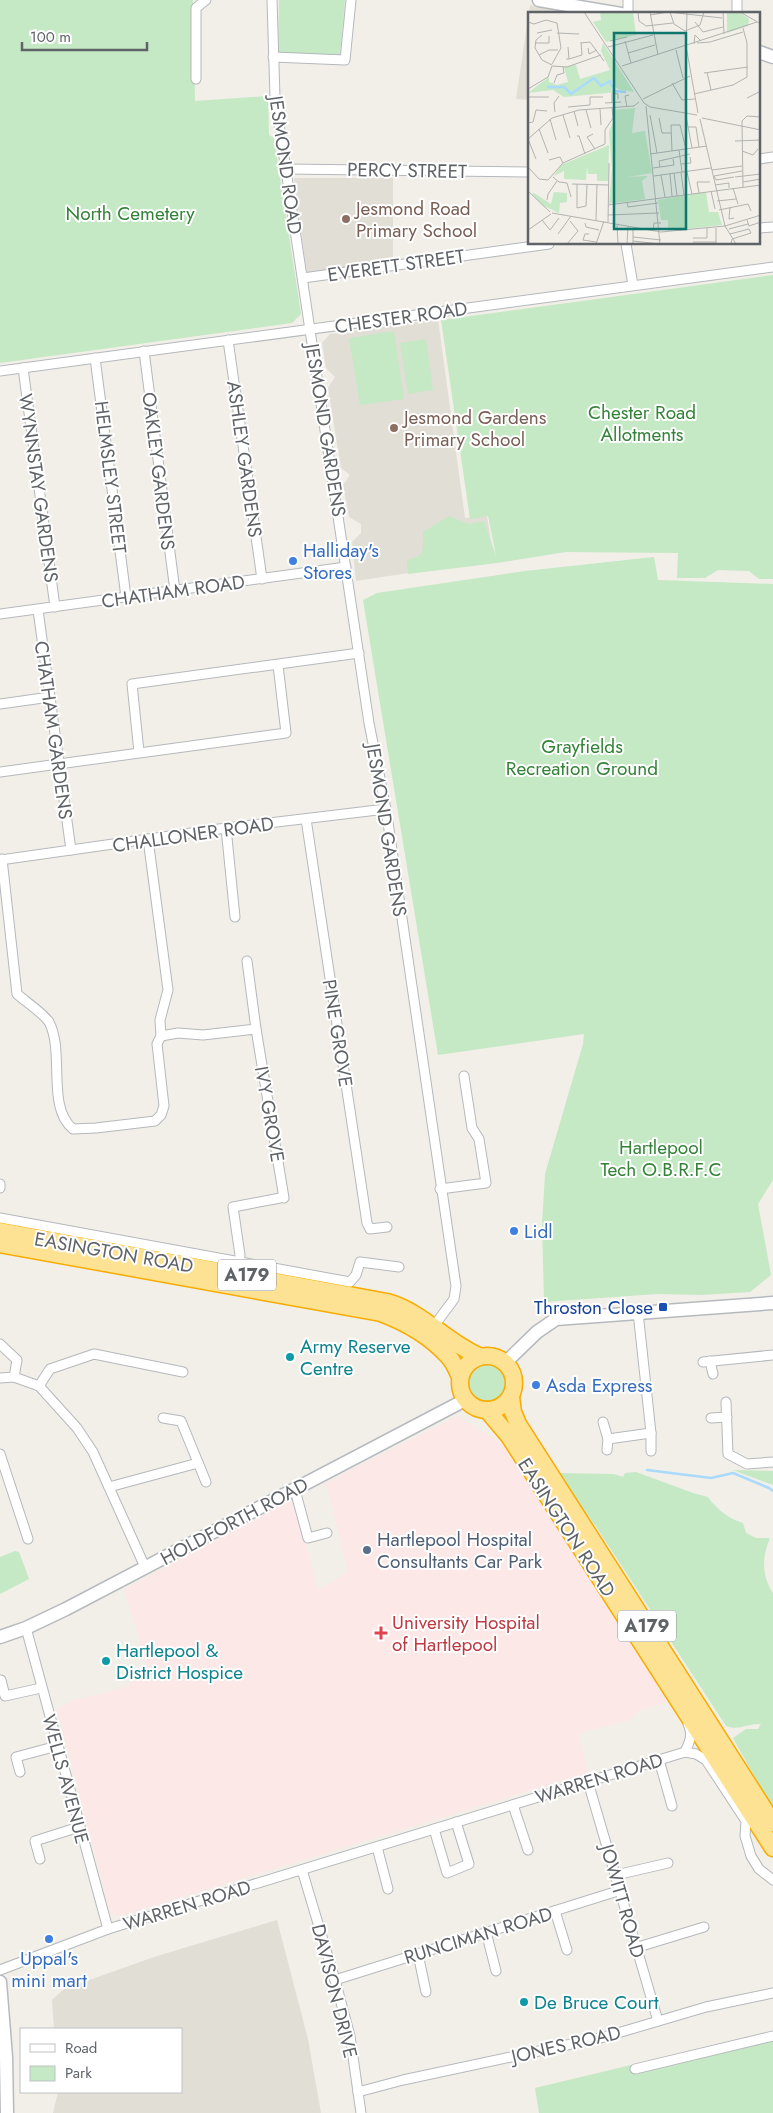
<svg xmlns="http://www.w3.org/2000/svg" width="773" height="2113" font-family="Jost,sans-serif">
<rect width="100%" height="100%" fill="#f1efe8"/>
<g fill="#e1ded6">
<polygon points="530,5 588,14 529,14 529,100 516,99"/>
<polygon points="294,178 393,178 393,260 307,274"/>
<polygon points="438,319 465,518 487,516 494,560 356,581 352,542 361,533 361,524 349,517 343,485 350,475 341,468 328,388 335,377 326,368 322,343 330,334"/>
<polygon points="277,1920 308,2039 321,2113 53,2113 58,2092 181,2092 181,2029 54,2029 52,2000 64,1989 154,1957"/>
</g>
<polygon fill="#fce8e6" points="457,1416 502,1443 604,1599 667,1702 638,1711 630,1720 578,1734 588,1773 120,1916 110,1913 57,1709 71,1701 129,1686 135,1671 147,1666 124,1589 294,1498 318,1590 348,1572 326,1483"/>
<g fill="#c5e8c5">
<polygon points="0,0 193,0 195,101 268,96 269,135 274,138 301,314 292,323 0,363"/>
<polygon points="279,0 345,0 340,55 278,53"/>
<path d="M773 275V579H759L749 571 718 570 705 578H677L678 553 566 552 497 563 408 574 407 560C426 556 423 550 423 532L449 516 469 524 484 521 496 556 488 516 470 519 441 320Z"/>
<polygon points="394,331 404,399 360,405 349,338"/>
<polygon points="426,339 433,390 408,394 400,343"/>
<polygon points="654,557 658,580 773,584 773,1180 758,1204 771,1275 750,1292 701,1295 657,1294 544,1302 542,1225 545,1174 583,1044 584,1034 438,1055 363,600 377,593 525,571"/>
<circle cx="486" cy="1384" r="20"/>
<polygon points="733,1470 773,1471 773,1485"/>
<path d="M636 1472 693 1493 708 1497C717 1510 728 1518 743 1523L746 1533 756 1538H770C762 1557 761 1575 773 1593V1810L733 1738 746 1729H758L761 1724C749 1723 737 1731 726 1726L597 1528 557 1473 614 1474 623 1477 625 1473Z"/>
<polygon points="15,1551 19,1552 29,1579 0,1594 0,1557"/>
<polygon points="773,2031 773,2113 539,2113 535,2088"/>
</g>
<g fill="none" stroke-linecap="round" stroke-linejoin="round">
<polyline stroke="#aadaff" stroke-width="2.5" points="647,1470 711,1478 733,1473 769,1488 773,1491"/>
<g stroke="#b5b8bc" stroke-width="11">
<g id="street">
<polyline points="272,0 275,97 369,723 386,809 456,1286 454,1299 434,1326"/>
<polyline points="737,0 737,14"/>
<polyline points="628,14 628,0"/>
<polyline points="273,57 345,60 351,0"/>
<polyline points="196,79 196,8 206,0"/>
<polyline points="759,159 773,157"/>
<polyline points="286,169 529,172"/>
<polyline points="759,228 773,227"/>
<polyline points="626,244 633,285"/>
<polyline points="303,278 549,244"/>
<polyline points="228,340 262,579"/>
<polyline points="144,351 175,591"/>
<polyline points="95,358 126,597"/>
<polyline points="23,368 55,607"/>
<polyline points="0,371 773,267"/>
<polyline points="38,610 71,850"/>
<polyline points="0,614 346,567"/>
<polyline points="0,704 50,697"/>
<polyline points="139,752 132,684 359,653"/>
<polyline points="0,772 286,733 278,665"/>
<polyline points="306,819 367,1223 370,1229 387,1227"/>
<polyline points="226,828 235,917"/>
<path d="M2 859 17 994C25 1001 44 1014 49 1022 65 1052 46 1107 73 1129L96 1128 155 1121 161 1115 164 1106 157 1044 161 1036 160 1020 168 990 148 839"/>
<polyline points="0,860 226,828 386,809"/>
<polyline points="247,961 256,1029"/>
<polyline points="161,1036 178,1033 203,1035 256,1029 284,1198"/>
<polyline points="0,1184 0,1188"/>
<polyline points="440,1189 486,1183 479,1139 472,1128 464,1076"/>
<polyline points="0,1218 350,1282 356,1275 360,1262 399,1267"/>
<polyline points="239,1263 240,1255 233,1207 280,1198"/>
<polyline points="0,1344 17,1360 14,1377"/>
<polyline points="710,1361 713,1374"/>
<polyline points="703,1362 773,1355"/>
<polyline points="0,1378 14,1377 39,1386 77,1428 93,1452 145,1567"/>
<polyline points="39,1386 50,1369 94,1354 183,1372"/>
<polyline points="726,1402 728,1454 747,1464 773,1462"/>
<polyline points="163,1418 181,1421 206,1482"/>
<polyline points="711,1418 727,1417"/>
<polyline points="603,1422 608,1439 607,1450"/>
<polyline points="651,1433 651,1451"/>
<polyline points="608,1439 651,1433 638,1312"/>
<polyline points="0,1454 28,1539"/>
<polyline points="109,1487 198,1463"/>
<polyline points="295,1490 308,1538 327,1533"/>
<polyline points="26,1628 108,1929"/>
<polyline points="1,1680 5,1696 41,1688"/>
<path d="M685 1752C690 1741 693 1735 688 1724"/>
<polyline points="659,1760 672,1806"/>
<polyline points="20,1772 16,1757 57,1746"/>
<polyline points="588,1782 658,2021"/>
<polyline points="513,1805 528,1850"/>
<polyline points="434,1829 447,1873 469,1864 456,1822"/>
<polyline points="377,1847 388,1889"/>
<polyline points="40,1859 35,1841 79,1827"/>
<polyline points="302,1870 335,1980 350,2036 361,2113"/>
<polyline points="616,1875 668,1863"/>
<polyline points="555,1911 567,1950"/>
<polyline points="486,1932 496,1971"/>
<polyline points="635,1948 704,1927"/>
<polyline points="418,1954 426,1992"/>
<polyline points="0,1970 108,1929 685,1752 696,1754 706,1760 746,1821 745,1836 751,1856 759,1869 773,1880"/>
<polyline points="335,1980 621,1890"/>
<polyline points="635,2069 773,2036"/>
<polyline points="358,2092 403,2080 604,2037 706,2007 773,1993"/>
</g>
</g>
<g stroke="#b6babf" stroke-width="15">
<g id="secondary">
<polyline points="539,0 621,14"/>
<polyline points="759,52 773,57"/>
<polyline points="506,1362 537,1332 556,1319 773,1303"/>
<polyline points="0,1637 26,1628 66,1609 465,1400"/>
<polyline points="0,1982 6,2057 7,2113"/>
</g>
</g>
<g stroke="#f9ab00" stroke-width="19">
<g id="highway">
<path d="M0 1231 387 1302C423 1312 446 1342 479 1356"/>
<path d="M0 1244 381 1313C405 1322 430 1336 448 1356 454 1362 457 1370 460 1377"/>
<circle cx="487" cy="1383" r="27"/>
<polyline points="511,1397 513,1412 518,1424 773,1823"/>
<polyline points="487,1410 509,1436 773,1848"/>
</g>
</g>
<use href="#street" stroke="#fff" stroke-width="9"/>
<use href="#secondary" stroke="#fff" stroke-width="12"/>
<use href="#highway" stroke="#fde293" stroke-width="16"/>
</g>
<g fill="#8d6e63" stroke="#fff" stroke-width="2">
<circle cx="346" cy="219" r="5"/>
<circle cx="394" cy="428" r="5"/>
</g>
<g fill="#3f7fe0" stroke="#fff" stroke-width="2">
<circle cx="293" cy="561" r="5"/>
<circle cx="514" cy="1231" r="5"/>
<circle cx="536" cy="1385" r="5"/>
<circle cx="49" cy="1939" r="5"/>
</g>
<rect fill="#1a4fb4" stroke="#fff" stroke-width="2" x="658" y="1302" width="10" height="10" rx="2.5"/>
<g fill="#0f9aa8" stroke="#fff" stroke-width="2">
<circle cx="290" cy="1357" r="5"/>
<circle cx="106" cy="1661" r="5"/>
<circle cx="524" cy="2002" r="5"/>
</g>
<circle fill="#5c6f8a" stroke="#fff" stroke-width="2" cx="367" cy="1550" r="5"/>
<path fill="#e0444e" stroke="#fff" stroke-width="2" d="M378.5 1625.5h5v5h5v5h-5v5h-5v-5h-5v-5h5z"/>
<g text-anchor="middle" stroke-width="4" stroke-linejoin="round" paint-order="stroke">
<g fill="#fff" stroke="#8f9295" stroke-width="1">
<rect x="218" y="1259.5" width="58" height="31" rx="4"/>
<rect x="618" y="1610.5" width="58" height="31" rx="4"/>
</g>
<g font-size="18" font-weight="bold" fill="#5f6368">
<text x="247" y="1281">A179</text>
<text x="647" y="1632">A179</text>
</g>
<g font-size="19" fill="#5f6368" stroke="#fff">
<text transform="translate(286 165) rotate(82)" y="7">JESMOND ROAD</text>
<text transform="translate(407 170) rotate(1)" y="7">PERCY STREET</text>
<text transform="translate(396 265) rotate(-8)" y="7">EVERETT STREET</text>
<text transform="translate(401 317) rotate(-8)" y="7">CHESTER ROAD</text>
<text transform="translate(326 430) rotate(81)" y="7">JESMOND GARDENS</text>
<text transform="translate(245 459) rotate(82)" y="7">ASHLEY GARDENS</text>
<text transform="translate(159 471) rotate(83)" y="7">OAKLEY GARDENS</text>
<text transform="translate(111 477) rotate(83)" y="7">HELMSLEY STREET</text>
<text transform="translate(39 488) rotate(82)" y="7">WYNNSTAY GARDENS</text>
<text transform="translate(173 591) rotate(-8)" y="7">CHATHAM ROAD</text>
<text transform="translate(54 730) rotate(82)" y="7">CHATHAM GARDENS</text>
<text transform="translate(387 830) rotate(81)" y="7">JESMOND GARDENS</text>
<text transform="translate(193 834) rotate(-8)" y="7">CHALLONER ROAD</text>
<text transform="translate(338 1033) rotate(81)" y="7">PINE GROVE</text>
<text transform="translate(270 1114) rotate(80)" y="7">IVY GROVE</text>
<text transform="translate(114 1252) rotate(10)" y="7">EASINGTON ROAD</text>
<text transform="translate(234 1521) rotate(-28)" y="7">HOLDFORTH ROAD</text>
<text transform="translate(567 1527) rotate(57)" y="7">EASINGTON ROAD</text>
<text transform="translate(599 1778) rotate(-17)" y="7">WARREN ROAD</text>
<text transform="translate(66 1779) rotate(75)" y="7">WELLS AVENUE</text>
<text transform="translate(623 1901) rotate(74)" y="7">JOWITT ROAD</text>
<text transform="translate(187 1905) rotate(-17)" y="7">WARREN ROAD</text>
<text transform="translate(478 1935) rotate(-17)" y="7">RUNCIMAN ROAD</text>
<text transform="translate(335 1991) rotate(76)" y="7">DAVISON DRIVE</text>
<text transform="translate(566 2044) rotate(-13)" y="7">JONES ROAD</text>
</g>
<g font-size="19" fill="#785e54" stroke="#fff" text-anchor="start">
<text x="356" y="215">Jesmond Road<tspan x="356" dy="22">Primary School</tspan></text>
<text x="404" y="424">Jesmond Gardens<tspan x="404" dy="22">Primary School</tspan></text>
</g>
<g font-size="19" fill="#348238" stroke="#fff">
<text x="130" y="220">North Cemetery</text>
<text x="642" y="419">Chester Road<tspan x="642" dy="22">Allotments</tspan></text>
<text x="582" y="753">Grayfields<tspan x="582" dy="22">Recreation Ground</tspan></text>
<text x="661" y="1154">Hartlepool<tspan x="661" dy="22">Tech O.B.R.F.C</tspan></text>
</g>
<g font-size="19" fill="#366cbe" stroke="#fff" text-anchor="start">
<text x="303" y="557">Halliday's<tspan x="303" dy="22">Stores</tspan></text>
<text x="524" y="1238">Lidl</text>
<text x="546" y="1392">Asda Express</text>
<text x="49" y="1965" text-anchor="middle">Uppal's<tspan x="49" dy="22">mini mart</tspan></text>
</g>
<g font-size="19" fill="#164399" stroke="#fff" text-anchor="end">
<text x="653" y="1314">Throston Close</text>
</g>
<g font-size="19" fill="#0d838f" stroke="#fff" text-anchor="start">
<text x="300" y="1353">Army Reserve<tspan x="300" dy="22">Centre</tspan></text>
<text x="116" y="1657">Hartlepool &amp;<tspan x="116" dy="22">District Hospice</tspan></text>
<text x="534" y="2009">De Bruce Court</text>
</g>
<g font-size="19" fill="#4e5e75" stroke="#fff" text-anchor="start">
<text x="377" y="1546">Hartlepool Hospital<tspan x="377" dy="22">Consultants Car Park</tspan></text>
</g>
<g font-size="19" fill="#be3a42" stroke="#fff" text-anchor="start">
<text x="392" y="1629">University Hospital<tspan x="392" dy="22">of Hartlepool</tspan></text>
</g>
</g>
<g transform="translate(528 12)">
<rect width="232" height="232" fill="#f1efe8"/>
<path d="M72 0H105L108 23 78 30 65 10 73 8ZM199 0H211L221 7 220 14 199 21ZM75 31 106 80 92 78 86 74 85 68 83 77 90 80 36 85 25 78 0 81 21 65V70L29 73 40 70 36 55 48 53 52 67 82 58 73 39ZM107 96 104 121 117 119 124 161 100 165 120 164 114 169 117 187 81 192 84 157 81 120 87 105 86 98ZM81 133 80 169H69V162H60L59 154 58 168 36 167V159L26 164 33 153ZM26 180 39 181V190L32 191 31 201 14 193 4 182 6 181 23 192ZM178 180 181 200H190L194 213 140 219V208H133L130 188Z" fill="#c5e8c5"/>
<path fill="none" stroke="#aadaff" stroke-width="2.5" d="M19 75H36L43 82 66 66 73 74 82 69 86 79 98 80"/>
<path fill="none" stroke="#b3b3b1" stroke-width="1" d="M56 0 116 91 122 95 169 103M110 0 111 9 118 14 145 11M122 0 130 43M142 0 146 12 157 19M159 0 158 34 170 101M195 0 196 22M212 0 233 12M122 3 140 0 194 6M0 10 6 12 18 8 29 11 33 36 24 52M167 10 175 20 195 15M157 19 172 13 176 0M9 21 24 18M29 21 51 22M14 23 8 28 7 36 14 48 24 53M82 29 99 25M97 29 103 51M7 31H21V24M53 31 62 30 76 49M169 31 182 30 215 20M166 32 167 23 173 29M80 35 125 23M60 36 61 42 69 38M148 38 155 66M100 41 127 33M11 43 21 38H30M38 47H41L40 35M41 47 54 43 53 30M24 54 39 55 73 43M94 54 229 10M179 60 183 78M176 61 220 55M26 71 29 63 36 61 35 55M144 71 154 88 167 87M0 77 20 65 24 54M166 82 205 73 219 65V31L215 16M0 85H21M219 86 233 79M115 87 162 64M77 91 93 90M84 91V81L90 82V87M118 94 132 232M40 95 62 93V85H75M99 95 97 84 101 83M72 97 73 113M58 98 63 116M46 99 50 114M27 100 26 91 31 84M35 103 42 126M122 103 129 141M158 104 164 136M131 106 134 121H143M174 106 233 118M22 107 28 128M0 111 5 110 8 98 19 99M160 115H168L171 135M11 117 20 141M65 122 59 125 67 137M49 124H51L57 142M0 127 24 106 51 98 106 94 111 90M0 127 8 147M207 129 233 128M151 138 154 160M144 139 143 113H152L158 137M214 139 225 143 230 137M122 142 179 134M21 148 32 145 35 151M153 152 163 151 162 145M0 155 11 167 20 168 35 151 77 132V118L85 106 84 96M132 155 131 149 162 142M125 156 146 153 145 147M184 158 214 154M153 160 156 183M159 160 164 182M146 161 149 184M142 162 144 184M133 163 137 185M126 164 183 156M25 165 31 170 39 171 43 185M206 165 188 168 186 164 214 159M207 165 233 162M215 170 233 167M44 172 81 173M49 172V196L58 194 59 172M187 173 201 171V176M215 175 214 109 219 104 233 105M205 176 210 192M0 179 22 200M183 179 187 197M171 181 169 170H182M19 188 20 182 29 169M189 189 208 187M99 190 100 195 130 191M80 193 233 173M202 195 201 207 206 206M191 198 220 192 223 199M24 201 133 220 197 214 172 107M80 203 131 201M14 208 22 218 31 206M68 208 69 172M219 208 221 214 233 210M76 209 68 232H90M80 210 81 151M57 211 58 215 71 218M89 213 90 232M105 216V232M188 216V232M201 217 220 212M0 218 23 202M125 219 126 211H133M30 222 43 204M61 222H57L55 228 68 230M202 222 221 217 223 221 204 227 203 232M105 225 133 228M165 226H179V216M105 229 132 232M165 230H188M39 232 50 219 42 209M99 232 100 215M208 232 197 214 233 203"/>
<path fill="#0f766e" fill-opacity="0.15" stroke="#0f766e" stroke-width="2.5" d="M86 21H158V217H86Z"/>
<rect width="232" height="232" fill="none" stroke="#5f6368" stroke-width="2.5"/>
</g>
<rect x="20" y="2028" width="162" height="65" fill="#ffffff" stroke="#bfc1c3"/>
<rect x="30" y="2044" width="25" height="8" fill="#ffffff" stroke="#bfc1c3"/>
<text x="65" y="2053" font-size="15" fill="#5f6368">Road</text>
<rect x="30" y="2066" width="25" height="15" fill="#c5e8c5" stroke="#bfc1c3"/>
<text x="65" y="2078" font-size="15" fill="#5f6368">Park</text>
<path d="M22 42v8h125v-8" fill="none" stroke="#5f6368" stroke-width="2.5"/>
<text x="30" y="42" font-size="15" fill="#5f6368" stroke="#ffffff" stroke-width="4" paint-order="stroke">100 m</text>
</svg>
